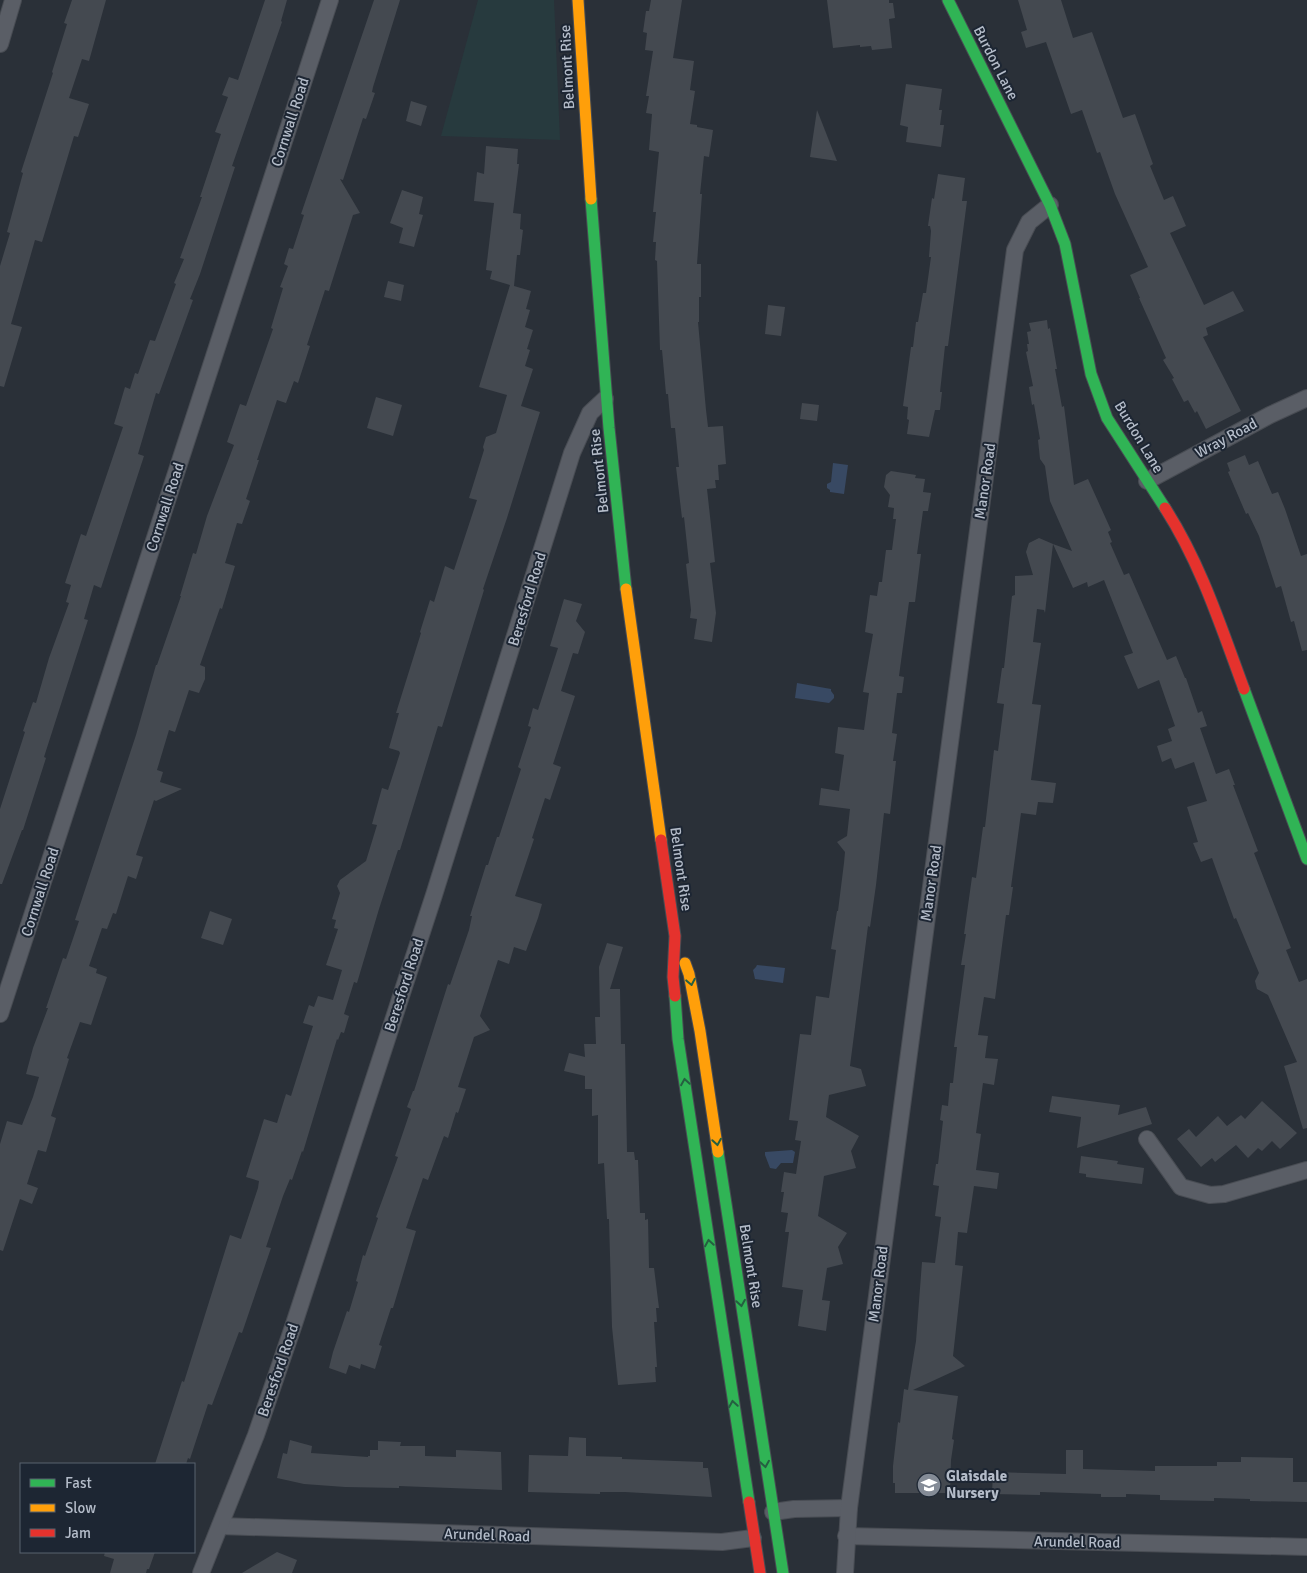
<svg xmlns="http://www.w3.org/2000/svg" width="1307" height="1573" font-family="Signika,sans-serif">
<rect width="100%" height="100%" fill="#2a3038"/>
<polygon fill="#273a3e" points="478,0 554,0 560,140 441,136"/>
<g fill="#384963">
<polygon points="833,463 848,465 844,494 830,492 830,490 827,488 827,484 831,482"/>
<polygon points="797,683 831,689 831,691 834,695 834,698 829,703 795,698"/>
<polygon points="757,965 785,968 783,983 755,979 753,970 756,967"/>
<polygon points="792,1150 795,1152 793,1163 781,1163 776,1169 770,1168 765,1155 765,1152"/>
</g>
<g fill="#444950">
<polygon points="72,0 106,0 89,61 82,59 69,98 89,104 78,137 74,136 42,242 35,240 11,324 22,327 4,387 0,386 0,266 10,233 7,232 23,173 21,172 53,73 52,72 67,24 64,23"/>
<polygon points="265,0 287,0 281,21 282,22 232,166 235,167 200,274 190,299 193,300 159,394 156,393 138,454 144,456 101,588 94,585 84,619 88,620 44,757 46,758 23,830 22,830 2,884 0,884 0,809 25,732 23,731 33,702 36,703 49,658 69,603 66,602 71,585 65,583 81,534 86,536 123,427 114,424 125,387 130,389 135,373 138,374 150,340 155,341 176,284 174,283 184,259 180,258 202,197 200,197 221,134 215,132 228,97 222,95 229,77 238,80"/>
<polygon points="374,0 400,0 373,87 372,92 375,93 366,119 363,118 343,180 340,179 360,213 353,215 329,291 325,290 307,345 310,346 298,383 294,381 286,403 277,400 257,460 259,460 246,499 250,501 242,524 237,523 225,563 235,566 222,609 220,608 200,665 205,667 205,679 199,693 189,690 175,732 169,730 157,770 163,772 160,782 182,789 156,801 154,800 136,855 143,857 136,879 128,876 116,914 113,913 107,929 102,928 89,966 97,969 96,973 107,977 91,1025 80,1022 67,1058 69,1059 51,1116 56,1118 46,1152 38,1150 27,1184 38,1188 32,1204 20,1199 3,1251 0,1250 0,1144 7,1121 22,1125 33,1097 39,1077 26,1074 33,1048 48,1008 46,1008 63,958 66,959 79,921 75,920 136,735 156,665 157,665 181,596 180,596 193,553 196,554 207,516 234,445 227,442 240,404 246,406 273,329 271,328 283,288 280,287 288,266 284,264 289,248 293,249 304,215 301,214"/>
<polygon points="651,0 682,0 673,58 694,61 690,90 695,91 690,124 697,125 697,127 713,130 709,157 704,156 700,194 702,194 697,264 701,264 701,297 699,297 699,322 698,322 706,410 708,427 723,426 726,464 718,465 719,480 715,480 716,488 707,489 715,562 710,563 716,613 712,642 694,639 697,619 690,618 691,610 686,564 689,563 684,517 682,518 676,467 679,467 675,428 671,428 668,394 666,394 662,350 660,350 657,261 655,260 656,242 653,242 656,212 653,212 659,152 649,150 652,114 646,113 649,96 646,96 653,51 645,50 647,33 643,32 646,11 649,11"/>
<polygon points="827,0 889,0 889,3 893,3 895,18 889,19 892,48 872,50 871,46 860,47 860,45 833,48"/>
<polygon points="1018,0 1061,0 1073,38 1092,32 1123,118 1135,114 1153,164 1150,166 1164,200 1173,196 1186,226 1170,233 1204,305 1233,291 1244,311 1206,328 1208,335 1203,337 1241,411 1206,429 1197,411 1195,413 1188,400 1184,402 1172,379 1174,378 1163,360 1166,358 1139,298 1140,298 1130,275 1148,267 1115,194 1100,152 1097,153 1082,110 1071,114 1046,42 1026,48 1021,32 1027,30"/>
<polygon points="906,84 942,89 939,110 942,110 940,125 944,125 941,147 906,142 908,127 900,125"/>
<polygon points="411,101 427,106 421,126 406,121"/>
<polygon points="817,110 837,161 810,157"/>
<polygon points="486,146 518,149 517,164 519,164 513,213 521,214 520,229 523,230 520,255 517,255 514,286 531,291 526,309 530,310 525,327 533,330 527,349 530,350 525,366 533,369 521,406 540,412 507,518 483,589 484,590 442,727 438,726 400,850 398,850 379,909 357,983 354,982 344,1014 349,1016 344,1033 341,1032 338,1040 337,1039 303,1152 302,1151 292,1180 290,1179 283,1196 266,1247 271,1248 242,1333 239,1332 212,1405 208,1404 190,1459 188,1458 186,1464 155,1464 182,1381 184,1382 230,1235 241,1239 258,1188 259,1181 246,1177 264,1119 277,1123 286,1094 291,1096 313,1026 303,1023 309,1005 314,1007 318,996 333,1000 342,970 326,965 338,929 334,928 336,920 332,919 340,893 337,886 340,880 366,861 377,825 372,824 382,788 388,790 400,753 399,751 389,748 399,713 396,713 421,633 420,632 430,600 434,602 445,566 454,570 477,500 469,498 484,450 483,447 486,437 496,433 507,395 479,387 510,285 490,279 492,271 486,270 494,203 474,201 477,172 484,174"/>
<polygon points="938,174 965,178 962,201 967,201 948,346 945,346 940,392 942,392 940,410 935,410 929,437 907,434 909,420 907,419 908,407 903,406 911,347 913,347 916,322 918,322 923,293 926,293 931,257 929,257 931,231 930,226 928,226 932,198 934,199"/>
<polygon points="402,190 423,197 419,214 423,215 414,247 399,243 403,228 390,223"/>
<polygon points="388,281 404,285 401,301 384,297"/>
<polygon points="768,305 785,307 781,336 765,334"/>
<polygon points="1047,320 1048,329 1050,328 1057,369 1055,369 1062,407 1064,406 1074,485 1088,479 1111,530 1108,532 1112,542 1110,543 1124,575 1129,573 1167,660 1176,656 1185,678 1186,678 1198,713 1202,711 1207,726 1200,728 1216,774 1229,769 1235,785 1233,785 1258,851 1254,853 1291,948 1286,950 1299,982 1307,979 1307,1128 1303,1129 1284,1066 1297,1062 1268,995 1257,989 1255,981 1259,973 1236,918 1234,919 1212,858 1201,862 1193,843 1198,842 1187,807 1207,801 1194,762 1175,769 1171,758 1162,762 1157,746 1172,741 1168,729 1175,726 1159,680 1138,689 1124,656 1133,653 1104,580 1088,587 1087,582 1073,588 1053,544 1072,551 1050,501 1045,466 1040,459 1038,440 1040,439 1034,404 1032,405 1029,387 1033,386 1026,352 1028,351 1027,344 1029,344 1027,332 1031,331 1029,323"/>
<polygon points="376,397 402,405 393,436 367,428"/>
<polygon points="802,403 819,405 817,421 800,419"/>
<polygon points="1245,455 1249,465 1258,461 1272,494 1278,492 1285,509 1301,556 1307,554 1307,650 1302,651 1294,621 1291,622 1281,586 1276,588 1259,536 1248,513 1246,514 1228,472 1230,471 1227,463"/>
<polygon points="891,471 916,475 915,478 925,479 923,492 931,493 928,511 923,511 917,554 921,554 915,602 909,602 899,676 904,677 902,693 897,693 892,733 897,734 893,761 896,761 890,814 884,813 876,885 870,927 868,926 850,1066 861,1069 866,1086 829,1095 826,1117 859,1136 851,1151 856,1168 824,1176 818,1216 847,1233 838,1247 843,1264 827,1268 822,1300 830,1301 826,1331 798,1326 803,1290 782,1287 789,1232 785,1232 788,1213 781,1212 784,1192 781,1192 784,1172 796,1174 801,1141 795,1140 798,1121 789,1120 800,1034 811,1035 816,996 829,998 836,950 831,949 837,911 838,911 844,863 845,852 837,842 847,836 850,809 819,805 821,788 839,791 844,755 835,753 838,727 864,730 869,693 863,692 873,634 865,632 870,595 877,596 879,582 882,582 886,550 892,550 896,519 893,519 894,508 888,507 890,495 884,487 886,475"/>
<polygon points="1039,538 1053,544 1045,613 1044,610 1037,609 1033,642 1041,643 1032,704 1041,705 1031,780 1056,783 1053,803 1038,802 1036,815 1021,813 1011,887 1013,887 1009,915 1006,915 995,999 984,997 978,1035 988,1036 985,1058 998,1059 994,1085 983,1083 976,1133 981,1134 976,1170 999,1173 997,1189 974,1186 967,1233 958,1232 955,1265 963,1266 953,1356 965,1366 913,1390 958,1396 952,1439 954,1440 951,1460 950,1493 895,1493 895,1483 893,1483 893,1466 898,1422 900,1423 904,1389 908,1390 916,1341 922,1262 935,1263 941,1217 935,1216 939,1186 933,1185 936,1164 938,1164 943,1121 940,1120 942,1105 948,1106 950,1083 953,1083 957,1047 954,1047 965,965 961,965 966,934 964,934 972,877 976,878 983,827 985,827 994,750 998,751 1004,704 997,703 1002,668 1004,668 1012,596 1015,595 1015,576 1033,575 1026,552 1029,543"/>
<polygon points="564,599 582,604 576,621 585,632 578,654 573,653 561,691 575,696 553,764 561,767 550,800 545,798 532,838 534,839 515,896 542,904 538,918 526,951 514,947 509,964 498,960 480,1016 490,1030 474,1037 458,1087 466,1089 458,1113 456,1112 448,1138 444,1136 428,1180 423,1178 406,1228 416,1231 393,1308 391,1308 379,1345 382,1346 375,1369 361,1364 360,1369 349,1365 346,1374 329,1368 333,1352 347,1311 349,1312 358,1282 356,1281 363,1255 365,1256 378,1218 376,1217 398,1157 395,1156 411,1109 407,1107 413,1091 414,1091 448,984 450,985 469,930 472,916 470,916 486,865 488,865 497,837 499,837 521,769 518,767 531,727 528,726 533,708 538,710 558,648 550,646"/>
<polygon points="210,911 232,919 223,945 201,938"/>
<polygon points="607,943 623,947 610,989 620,989 621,1044 625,1044 627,1152 634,1152 635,1160 638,1160 640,1213 645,1213 645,1220 648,1219 649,1268 654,1268 659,1308 656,1308 657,1322 654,1322 657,1367 655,1367 656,1382 618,1385 612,1327 609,1219 607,1219 604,1163 598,1164 598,1115 592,1116 592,1089 585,1089 585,1076 564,1071 569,1053 585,1057 584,1044 596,1044 595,1017 600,1017 599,967"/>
<polygon points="1052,1096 1120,1105 1118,1115 1146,1107 1152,1124 1077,1148 1081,1117 1049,1112"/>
<polygon points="1262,1101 1297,1133 1280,1149 1272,1141 1262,1151 1258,1148 1248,1158 1236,1145 1215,1162 1212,1158 1201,1167 1177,1139 1189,1129 1196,1137 1218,1116 1227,1126 1241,1115 1245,1119"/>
<polygon points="1081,1156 1118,1161 1117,1164 1144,1168 1142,1184 1086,1177 1086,1174 1079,1173"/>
<polygon points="569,1437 586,1438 586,1456 622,1457 622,1459 703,1462 703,1468 708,1468 712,1497 625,1492 600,1492 600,1494 528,1492 529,1455 568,1456"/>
<polygon points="290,1440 312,1446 311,1453 368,1457 368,1456 370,1456 370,1450 378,1450 378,1441 401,1442 400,1446 425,1446 425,1456 456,1457 456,1450 501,1452 502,1490 399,1486 399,1488 345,1487 304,1484 277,1478 283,1453 287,1454"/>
<polygon points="1066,1450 1083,1450 1083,1469 1155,1471 1155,1466 1217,1466 1217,1462 1241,1462 1241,1457 1293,1458 1293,1482 1307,1482 1307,1502 1250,1501 1250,1499 1214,1498 1214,1501 1160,1500 1160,1495 1126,1494 1126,1497 1101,1497 1101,1494 1040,1492 1040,1495 992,1494 993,1472 1066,1474"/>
<polygon points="105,1552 155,1552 149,1569 147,1569 146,1573 110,1573 114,1559 104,1556"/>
<polygon points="277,1552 297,1560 292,1573 242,1573"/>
</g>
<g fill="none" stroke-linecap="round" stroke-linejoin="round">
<g stroke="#484c53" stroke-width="18">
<g id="street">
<polyline points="0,44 13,0"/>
<polyline points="1147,481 1270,415 1307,398"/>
<polyline points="0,1014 330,0"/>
<polyline points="1147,1139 1181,1187 1210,1195 1224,1194 1307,1170"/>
<polyline points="773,1512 794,1509 849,1508"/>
<polyline points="220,1526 722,1542 753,1538"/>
<polyline points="846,1536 1307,1547"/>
<polyline points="201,1573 256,1435 294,1324 434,895 572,453 590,413 605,399"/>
<polyline points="845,1573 849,1508 1015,250 1029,222 1050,205"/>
</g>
</g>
<g stroke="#484c53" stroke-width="13">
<g id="fast">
<polyline points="948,0 1050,205 1065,244 1091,374 1107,418 1165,508"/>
<polyline points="591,199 609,428 626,589"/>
<polyline points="1244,689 1307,859"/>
<polyline points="675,996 678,1039 749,1502"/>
<polyline points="718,1152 783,1573"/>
</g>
</g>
<g stroke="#484c53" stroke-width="13">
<g id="slow">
<polyline points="578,0 591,199"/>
<polyline points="626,589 661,840"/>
<polyline points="685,963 689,974 700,1031 718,1152"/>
</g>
</g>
<g stroke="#484c53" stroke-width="13">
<g id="jam">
<path d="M1165 508C1201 564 1221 627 1244 689"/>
<polyline points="661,840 675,936 673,977 675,996"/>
<polyline points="749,1502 760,1573"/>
</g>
</g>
<use href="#street" stroke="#5a5e66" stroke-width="16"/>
<use href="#fast" stroke="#30b455" stroke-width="11"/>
<use href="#slow" stroke="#ff9f0a" stroke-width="11"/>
<use href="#jam" stroke="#e5322d" stroke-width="11"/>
</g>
<defs><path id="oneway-chevron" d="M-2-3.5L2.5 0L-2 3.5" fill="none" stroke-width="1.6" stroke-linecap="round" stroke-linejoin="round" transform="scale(1.25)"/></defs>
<g stroke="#255f41">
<use href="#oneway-chevron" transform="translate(691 982) rotate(79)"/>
<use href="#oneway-chevron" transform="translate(685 1082) rotate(-99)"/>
<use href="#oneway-chevron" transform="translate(717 1142) rotate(81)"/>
<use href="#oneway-chevron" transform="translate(709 1243) rotate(-99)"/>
<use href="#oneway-chevron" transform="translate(741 1303) rotate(81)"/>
<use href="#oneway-chevron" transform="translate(733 1404) rotate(-99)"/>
<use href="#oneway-chevron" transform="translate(765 1464) rotate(81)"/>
</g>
<defs>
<g id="school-disc" transform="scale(1.25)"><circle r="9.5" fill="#848b96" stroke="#1d2633"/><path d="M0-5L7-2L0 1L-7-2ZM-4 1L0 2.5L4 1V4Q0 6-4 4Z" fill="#fff"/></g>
</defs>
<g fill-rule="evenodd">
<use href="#school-disc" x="929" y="1485"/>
</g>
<g text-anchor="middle" stroke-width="4" stroke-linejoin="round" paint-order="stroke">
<g font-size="15" fill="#b4bcc9" stroke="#1d2633">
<text transform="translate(996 63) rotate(63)" y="5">Burdon Lane</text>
<text transform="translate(567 67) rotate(-93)" y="5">Belmont Rise</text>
<text transform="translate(290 122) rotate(-72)" y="5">Cornwall Road</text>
<text transform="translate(1139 437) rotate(59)" y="5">Burdon Lane</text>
<text transform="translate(1226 438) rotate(-28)" y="5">Wray Road</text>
<text transform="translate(599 471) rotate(-96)" y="5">Belmont Rise</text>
<text transform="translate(985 481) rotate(-82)" y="5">Manor Road</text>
<text transform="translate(165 507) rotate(-72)" y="5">Cornwall Road</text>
<text transform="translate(527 599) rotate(-73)" y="5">Beresford Road</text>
<text transform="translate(681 869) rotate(82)" y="5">Belmont Rise</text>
<text transform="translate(931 883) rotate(-82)" y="5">Manor Road</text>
<text transform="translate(40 892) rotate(-72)" y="5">Cornwall Road</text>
<text transform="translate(404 985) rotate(-72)" y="5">Beresford Road</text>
<text transform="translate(751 1266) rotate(81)" y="5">Belmont Rise</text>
<text transform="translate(878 1284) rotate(-83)" y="5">Manor Road</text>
<text transform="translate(278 1370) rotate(-71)" y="5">Beresford Road</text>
<text transform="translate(487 1535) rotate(2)" y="5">Arundel Road</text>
<text transform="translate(1077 1542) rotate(1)" y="5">Arundel Road</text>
</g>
<g font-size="15" font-weight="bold" fill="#b4bcc9" stroke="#1d2633" text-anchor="start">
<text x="946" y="1481">Glaisdale<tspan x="946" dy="17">Nursery</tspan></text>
</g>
</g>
<rect x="20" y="1463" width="175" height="90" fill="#1d2633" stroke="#59626f"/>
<rect x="30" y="1479" width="25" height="8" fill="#30b455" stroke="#59626f"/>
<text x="65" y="1488" font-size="15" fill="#b4bcc9">Fast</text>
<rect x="30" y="1504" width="25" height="8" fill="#ff9f0a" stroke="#59626f"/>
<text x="65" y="1513" font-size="15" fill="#b4bcc9">Slow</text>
<rect x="30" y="1529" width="25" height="8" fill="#e5322d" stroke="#59626f"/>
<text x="65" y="1538" font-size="15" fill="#b4bcc9">Jam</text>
</svg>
